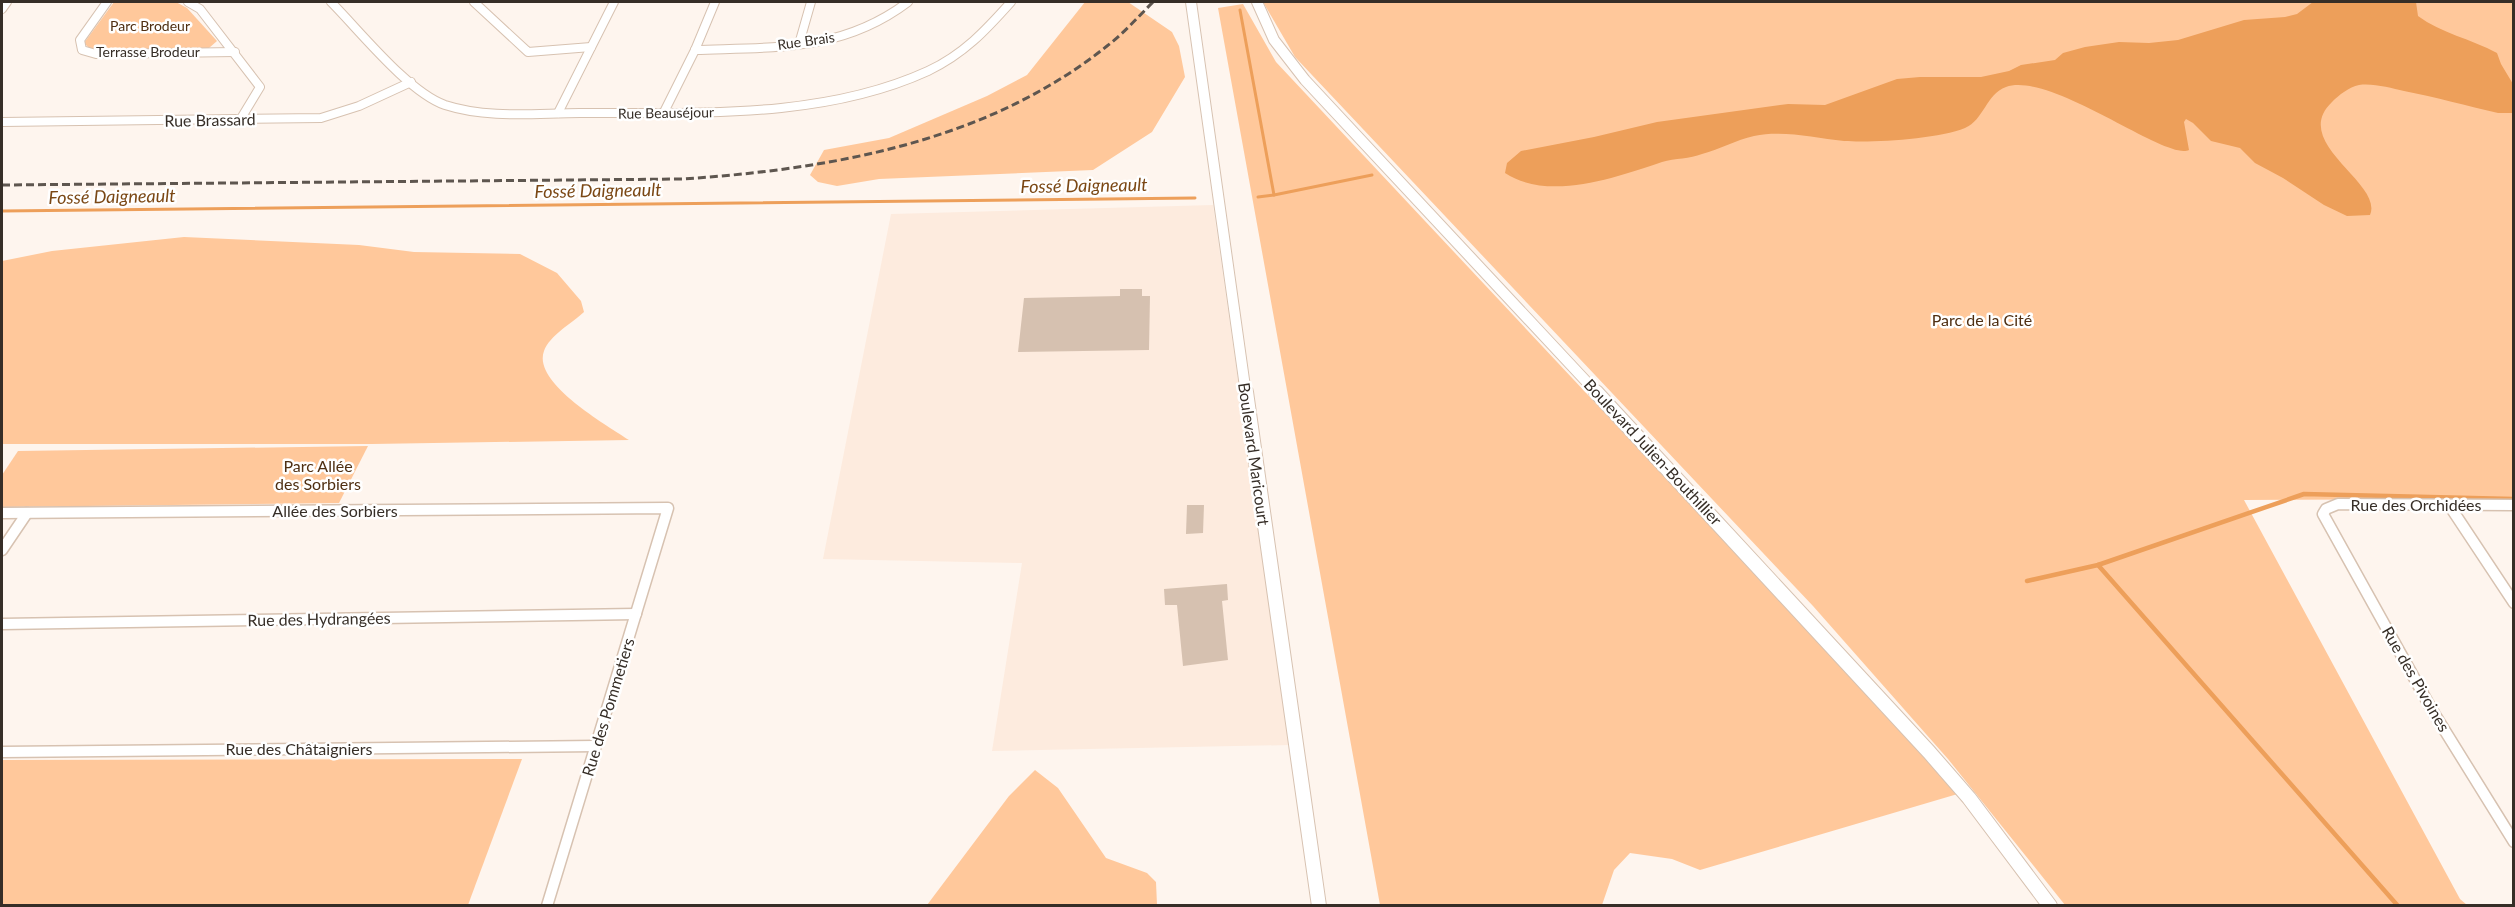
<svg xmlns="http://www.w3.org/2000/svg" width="2515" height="907" font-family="Lato,sans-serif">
<rect width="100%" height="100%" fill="#fef5ee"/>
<polygon fill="#fdebde" points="1213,205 1290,745 992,751 1022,563 823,559 891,214"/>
<g fill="#ffc89b">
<polygon points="114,2 176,2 187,8 217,41 209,48 91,50 84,43"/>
<polygon points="1085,2 1128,2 1172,32 1179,46 1185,77 1152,132 1093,170 879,179 837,186 818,182 810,175 824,150 889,138 987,96 1027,75"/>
<polygon points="1263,2 2513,2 2513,499 2244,500 2460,899 2467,905 2065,905 1948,759 1813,606 1295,57"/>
<polygon points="1243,4 1276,62 1961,793 1700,870 1672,859 1630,853 1614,870 1602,905 1380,905 1218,8"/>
<path d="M184 237 359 245 414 252 520 254 557 273 581 301 584 312C572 323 549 336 544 351 532 383 607 425 629 440L372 444H2V261L52 251Z"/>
<polygon points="368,446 339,503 2,507 2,475 18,451"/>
<polygon points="522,759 468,905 2,905 2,760"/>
<polygon points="1035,770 1058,788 1106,858 1147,873 1156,882 1157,905 927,905 1009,796"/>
</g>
<path fill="#ed9f5a" d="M2313 2H2416L2418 16C2441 33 2471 39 2497 53L2501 64 2513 84V113H2498C2467 106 2436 97 2404 91 2391 88 2373 83 2359 85 2349 87 2339 95 2332 102 2289 143 2384 183 2370 215L2347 216 2324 205 2283 178 2255 163 2240 148 2211 141 2193 123 2186 119 2184 122 2189 150C2167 162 2051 71 2006 87 1986 94 1984 120 1965 128 1938 139 1873 143 1844 141 1814 138 1783 130 1754 136 1736 140 1720 149 1702 154 1690 159 1675 158 1662 162 1617 177 1549 202 1505 173L1507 163 1521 151 1594 137 1657 122 1788 104 1825 105 1897 79 1920 77H1981L2009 71 2021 65 2055 60 2063 53 2085 47 2119 42 2149 43 2178 40 2244 20 2285 17 2297 14Z"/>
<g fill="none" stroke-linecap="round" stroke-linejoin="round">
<g stroke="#ed9f5a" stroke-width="3">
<polyline points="1240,10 1274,195 1258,197"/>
<polyline points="1274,195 1372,175"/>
<polyline points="2,211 1195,198"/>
</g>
<g stroke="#ed9f5a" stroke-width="4.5">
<polyline points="2098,565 2398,906"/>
<polyline points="2027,581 2098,565 2304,494 2514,499"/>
</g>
</g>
<g fill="#d6c1b0">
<polygon points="1120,289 1142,289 1142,296 1150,296 1149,350 1018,352 1024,298 1120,296"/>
<polygon points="1187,505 1204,505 1203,533 1186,534"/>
<polygon points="1227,584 1228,600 1222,601 1228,660 1183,666 1177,605 1165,605 1164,589"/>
</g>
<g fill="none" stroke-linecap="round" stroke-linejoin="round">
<g stroke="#d7c2b1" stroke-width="10">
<g id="minor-far1">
<polyline points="107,2 80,40 82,50 96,54 235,52"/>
<polyline points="188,2 200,9 260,87 240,120"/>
<path d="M331 2C359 30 408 92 445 105 488 119 536 113 580 113 695 112 821 120 928 71 964 54 986 30 1011 2"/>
<polyline points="474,2 528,52 591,47"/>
<polyline points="2,9 7,2"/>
<polyline points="799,44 811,2"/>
<path d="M695 50C774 47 842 52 908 2"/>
<polyline points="558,113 614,2"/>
<polyline points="663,114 695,50 715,2"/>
<polyline points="2,122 321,118 359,106 411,82"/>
</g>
</g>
<g stroke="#d7c2b1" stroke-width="13">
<g id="minor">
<polyline points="2449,505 2514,603"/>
<polyline points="2514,505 2338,504 2326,509 2323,514 2432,710 2514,842"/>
<polyline points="2,513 668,508 547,906"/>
<polyline points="2,550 27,513"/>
<polyline points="2,624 636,614"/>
<polyline points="2,752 596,746"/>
</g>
</g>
<g stroke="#d7c2b1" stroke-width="12">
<g id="tertiary-far1">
<polyline points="1191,2 1246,394"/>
<polyline points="1257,2 1274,40 1305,80 1598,394"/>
</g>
</g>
<g stroke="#d7c2b1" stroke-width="16">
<g id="tertiary">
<polyline points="1246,392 1319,906"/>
<polyline points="1596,392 1929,752 1969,798 2050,906"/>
</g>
</g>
<use href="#minor-far1" stroke="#fff" stroke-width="8"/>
<use href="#minor" stroke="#fff" stroke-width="10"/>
<use href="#tertiary-far1" stroke="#fff" stroke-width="10"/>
<use href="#tertiary" stroke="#fff" stroke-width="14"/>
<path stroke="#5e564f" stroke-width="3" stroke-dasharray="8 4" stroke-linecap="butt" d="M2 185 683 179C832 169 987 142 1107 46 1124 33 1138 17 1153 2"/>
</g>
<g text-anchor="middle" stroke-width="5" stroke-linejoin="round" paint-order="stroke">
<g font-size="14" fill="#4f2f12" stroke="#fff">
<text x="150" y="31">Parc Brodeur</text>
</g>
<g font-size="14" fill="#362e27" stroke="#fff">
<text transform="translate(806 41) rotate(-8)" y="5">Rue Brais</text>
<text x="148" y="57">Terrasse Brodeur</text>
<text transform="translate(666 113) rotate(-1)" y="5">Rue Beauséjour</text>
</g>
<g font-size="16" fill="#362e27" stroke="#fff">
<text transform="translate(210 120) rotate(-1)" y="6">Rue Brassard</text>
<text transform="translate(1653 452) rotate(47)" y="6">Boulevard Julien-Bouthillier</text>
<text transform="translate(1254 454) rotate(82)" y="6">Boulevard Maricourt</text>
<text x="2416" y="511">Rue des Orchidées</text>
<text x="335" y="517">Allée des Sorbiers</text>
<text transform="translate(319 619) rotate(-1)" y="6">Rue des Hydrangées</text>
<text transform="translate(2416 679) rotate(60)" y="6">Rue des Pivoines</text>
<text transform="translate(608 707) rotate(-73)" y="6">Rue des Pommetiers</text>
<text x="299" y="755">Rue des Châtaigniers</text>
</g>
<g font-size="16" fill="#4f2f12" stroke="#fff">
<text x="1982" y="326">Parc de la Cité</text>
<text x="318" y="472">Parc Allée<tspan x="318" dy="18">des Sorbiers</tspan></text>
</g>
<g font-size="18" font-style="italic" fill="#7b4815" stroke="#fff">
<text transform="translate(1084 186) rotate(-1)" y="6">Fossé Daigneault</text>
<text transform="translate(598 191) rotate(-1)" y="6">Fossé Daigneault</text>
<text transform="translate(112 197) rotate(-1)" y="6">Fossé Daigneault</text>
</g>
</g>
<rect width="2515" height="907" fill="none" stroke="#362e27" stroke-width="6"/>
</svg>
